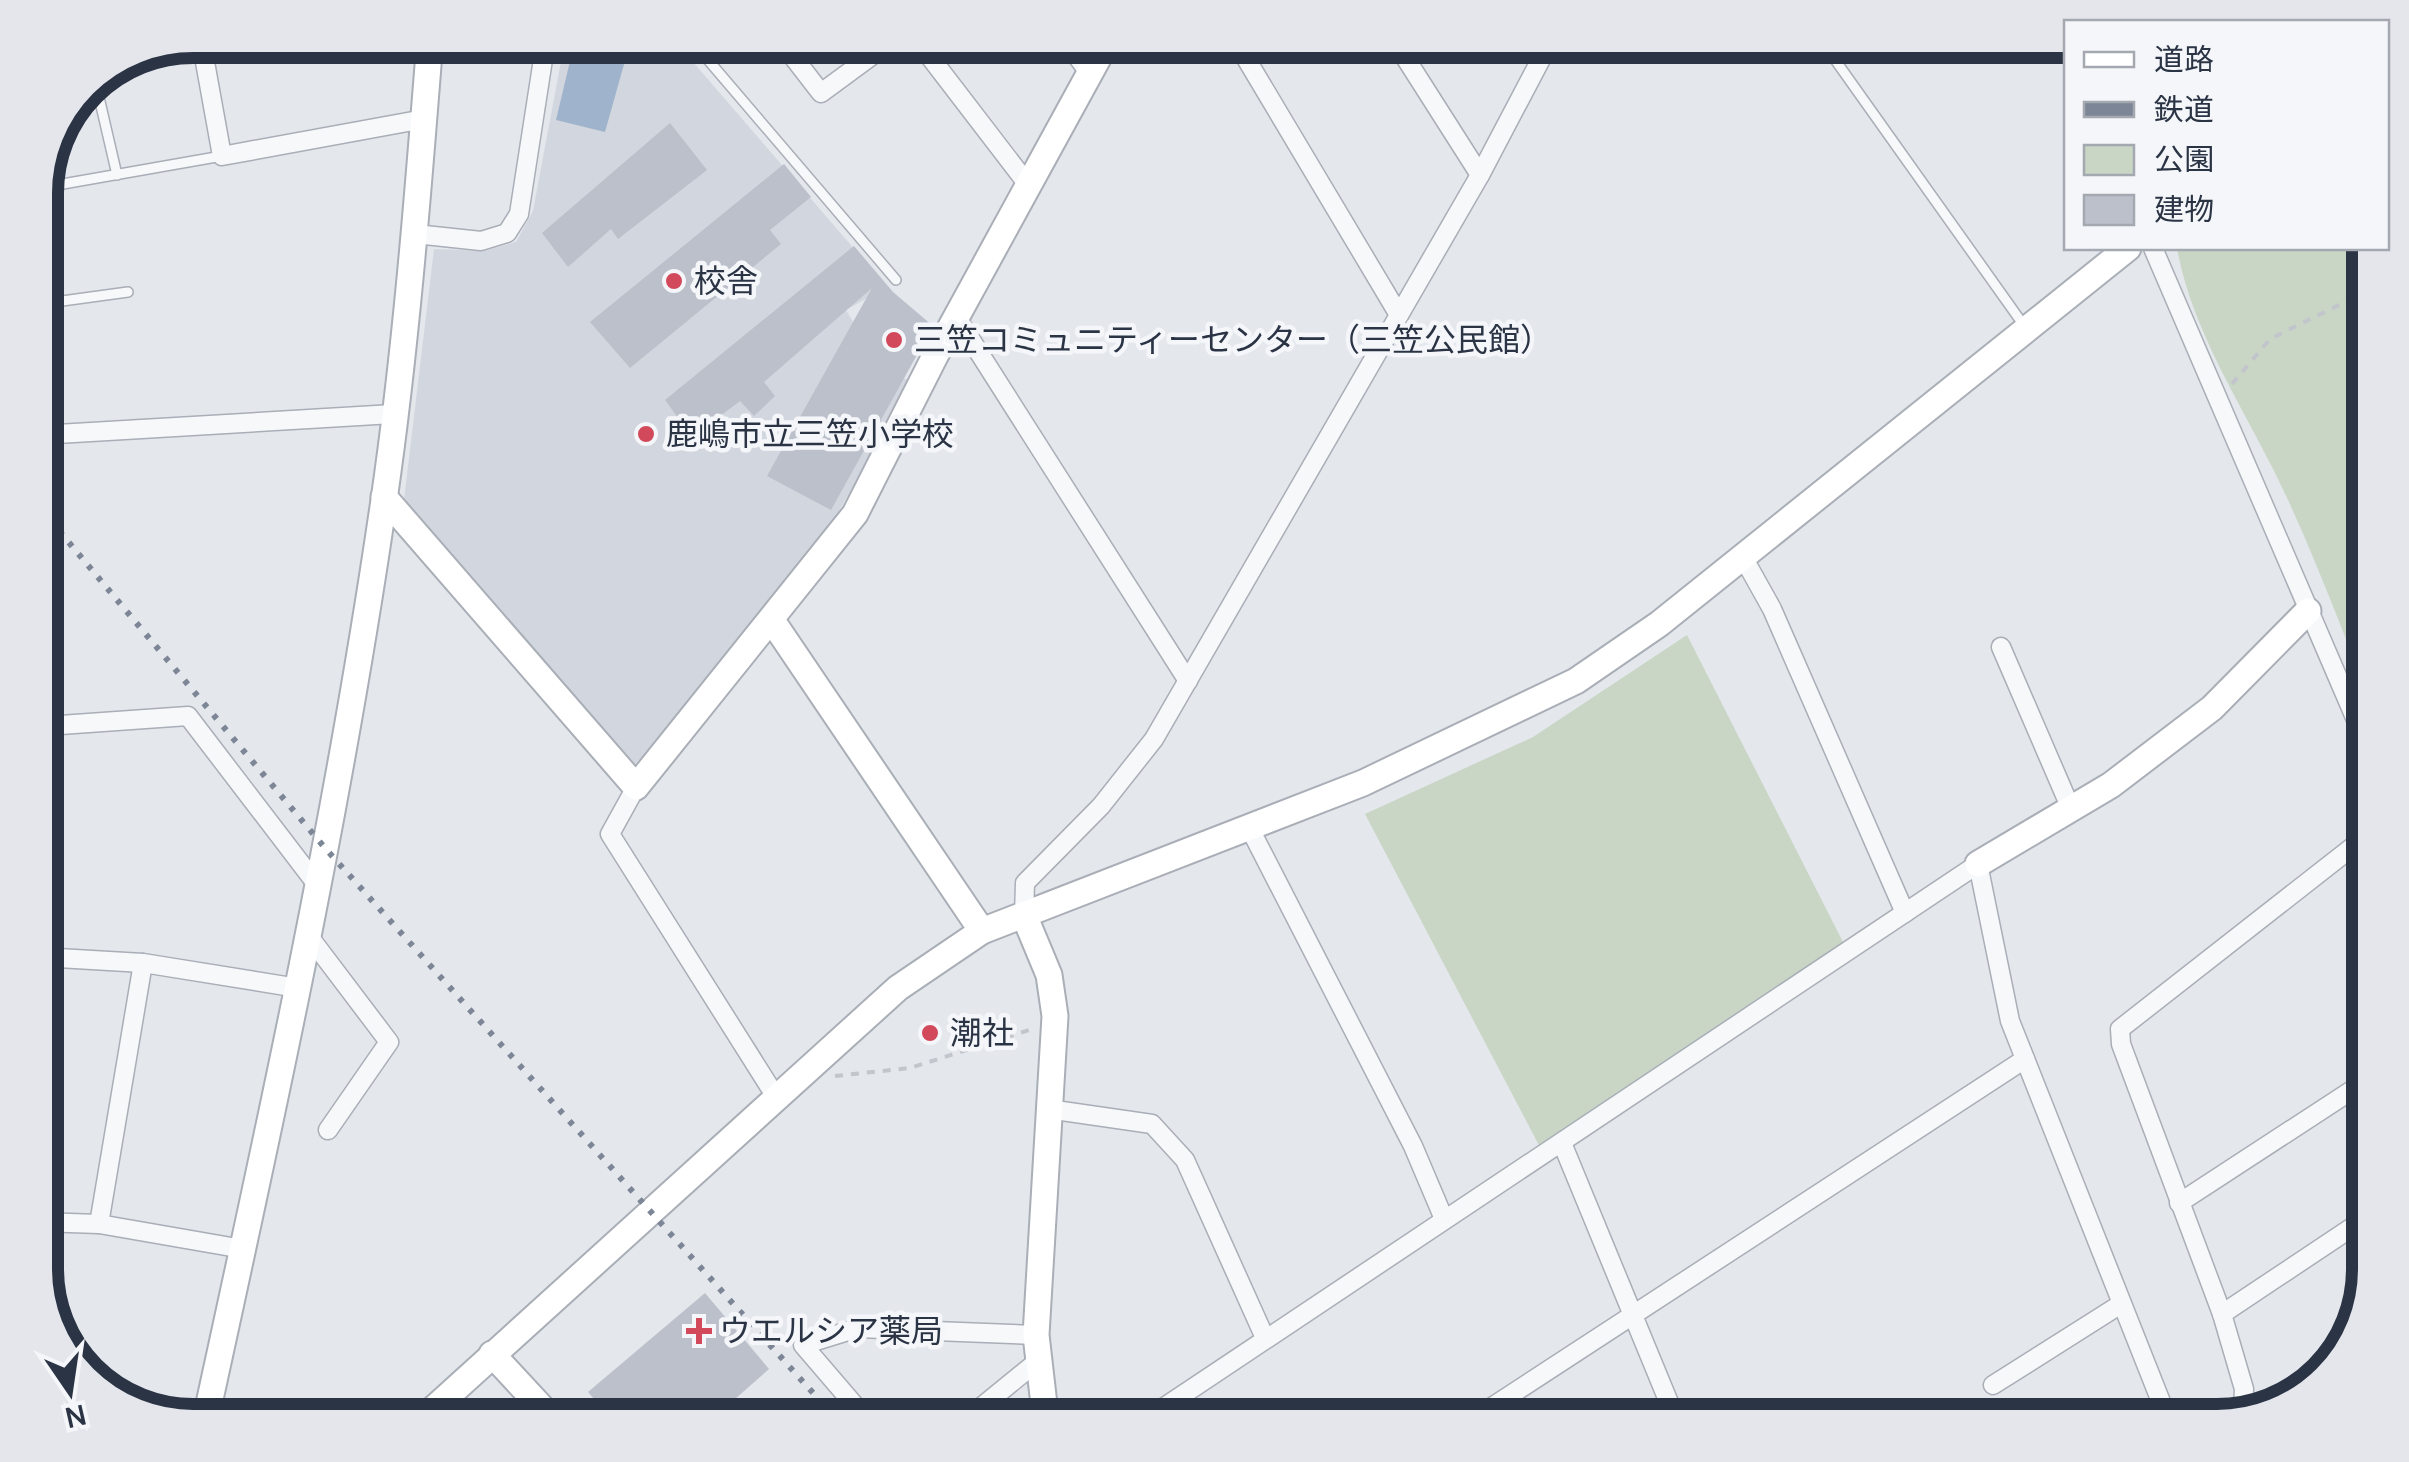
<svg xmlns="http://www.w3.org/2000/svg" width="2409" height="1462" font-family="Manrope,'Noto Sans JP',sans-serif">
<rect width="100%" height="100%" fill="#e4e7ec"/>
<polygon fill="#d2d6de" points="565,40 674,40 887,287 846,310 858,330 839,353 908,380 857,480 773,622 635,764 404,500 434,249 485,251 516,242 533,211"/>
<g fill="#c9d6c5">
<path d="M2177 248H2369V696C2338 621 2310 543 2274 471 2238 399 2191 327 2177 248Z"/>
<polygon points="1687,635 1844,944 1541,1149 1365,814 1533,737"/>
</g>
<polygon fill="#9fb4cc" points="575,40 628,50 605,132 556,120"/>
<g fill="#bbc0ca">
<polygon points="670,123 707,170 618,239 611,229 568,267 542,233"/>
<polygon points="784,164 811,197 770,230 781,244 630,368 590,322"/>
<polygon points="854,246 893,292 933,326 831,510 767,476 872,288 764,382 775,396 754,416 740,401 692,437 665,400"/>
<polygon points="705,1293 769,1369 709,1422 614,1422 588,1392"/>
</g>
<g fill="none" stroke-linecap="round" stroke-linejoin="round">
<g stroke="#a9aeb7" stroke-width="12">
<g id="lane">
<polyline points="691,40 896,280"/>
<polyline points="1821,40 2025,327"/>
<polyline points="95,80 117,175"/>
<polyline points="40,188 222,156"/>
<polyline points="40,304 128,292"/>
<polyline points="40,409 45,435"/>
</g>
</g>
<g stroke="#a9aeb7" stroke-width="21">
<g id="street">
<polyline points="201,40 222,156 424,119"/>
<polyline points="780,40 821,93 893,40"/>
<polyline points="917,40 1029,186"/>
<polyline points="1065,40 1090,74"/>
<polyline points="1235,40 1399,315"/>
<polyline points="1394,40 1480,175"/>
<polyline points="415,234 481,241 507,233 519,214 546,40"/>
<polyline points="2153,248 2369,750"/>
<polyline points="957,318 1188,681"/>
<polyline points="40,435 393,414"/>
<polyline points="40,550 50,957"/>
<polyline points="1743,557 1772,609 1905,913"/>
<polyline points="2001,647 2071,809"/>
<polyline points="46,726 188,716 318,886"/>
<polyline points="636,787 610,834 776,1097"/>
<polyline points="1248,825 1413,1146 1444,1219"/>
<polyline points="1024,915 1025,883 1101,806 1154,739 1480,175 1551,40"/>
<polyline points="308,935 389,1042 328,1130"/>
<polyline points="41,957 143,963 298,988"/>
<polyline points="1048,1109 1152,1124 1185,1160 1265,1338"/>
<polyline points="1562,1143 1677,1422"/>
<polyline points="2179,1203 2369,1079"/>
<polyline points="40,1222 99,1224 243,1249"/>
<polyline points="99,1224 143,963"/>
<polyline points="2222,1314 2369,1216"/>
<polyline points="1993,1385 2121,1304"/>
<polyline points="1175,1402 1183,1422"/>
<polyline points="2227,1419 2243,1407 2244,1389 2222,1314 2121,1044 2120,1029 2369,834"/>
<polyline points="869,1422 803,1345 858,1328 1036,1335"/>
<polyline points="963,1422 1039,1360"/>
<polyline points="1142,1422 1978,864 2010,1021 2169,1422"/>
<polyline points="1469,1422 2025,1059"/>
</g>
</g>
<g stroke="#a9aeb7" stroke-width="29">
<g id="secondary">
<polyline points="384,497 636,787 855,514 935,356 1108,40"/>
<polyline points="773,622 982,931"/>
<polyline points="1978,864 2111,785 2212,708 2308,611"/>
<polyline points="1024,915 1049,975 1055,1016 1036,1335 1046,1422"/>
<polyline points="492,1354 555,1422"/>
<path d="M205 1422C272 1116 339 810 384 500 406 348 418 193 430 40"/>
<polyline points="419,1422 898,988 982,931 1363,783 1576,681 1659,624 2128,248"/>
</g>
</g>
<g stroke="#c2c5cb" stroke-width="4" stroke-dasharray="8 8" stroke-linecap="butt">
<polyline points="2232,384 2270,339 2347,301 2369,273"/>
<polyline points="835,1076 910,1068 1029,1030"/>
</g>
<use href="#lane" stroke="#f7f8fa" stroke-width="9"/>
<use href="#street" stroke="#f7f8fa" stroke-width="18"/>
<use href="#secondary" stroke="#fff" stroke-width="25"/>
<polyline stroke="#7d8696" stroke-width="6" stroke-dasharray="5 10" stroke-linecap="butt" points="40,508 325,848 839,1422"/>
</g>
<g fill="#d1495b" stroke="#f4f6f9" stroke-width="4">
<circle cx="674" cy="281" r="10"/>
<circle cx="894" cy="340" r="10"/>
<circle cx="646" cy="434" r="10"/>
<circle cx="930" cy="1033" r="10"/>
<path d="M694 1316h10v10h10v10h-10v10h-10v-10h-10v-10h10z"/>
</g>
<g text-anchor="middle" stroke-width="9" stroke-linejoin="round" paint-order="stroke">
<g font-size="32" fill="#2b3445" stroke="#f4f6f9" text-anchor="start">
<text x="694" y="292">校舎</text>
<text x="914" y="351">三笠コミュニティーセンター（三笠公民館）</text>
<text x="666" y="445">鹿嶋市立三笠小学校</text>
<text x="950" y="1044">潮社</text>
<text x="719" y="1342">ウエルシア薬局</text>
</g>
</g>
<path d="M0 0H2409V1462H0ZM193 58H2217A135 135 0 0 1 2352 193V1269A135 135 0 0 1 2217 1404H193A135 135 0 0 1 58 1269V193A135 135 0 0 1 193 58Z" fill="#e4e6eb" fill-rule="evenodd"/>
<path fill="none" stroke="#2b3445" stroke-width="12" d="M193 58H2217A135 135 0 0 1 2352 193V1269A135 135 0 0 1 2217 1404H193A135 135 0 0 1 58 1269V193A135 135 0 0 1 193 58Z"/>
<rect x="2064" y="20" width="325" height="230" fill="#f4f6f9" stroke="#a4a8b1" stroke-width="2.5"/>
<rect x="2084" y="52" width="50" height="15" fill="#ffffff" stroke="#a4a8b1" stroke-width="2.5"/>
<text x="2154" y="70" font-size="30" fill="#2b3445">道路</text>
<rect x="2084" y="102" width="50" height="15" fill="#7d8696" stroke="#a4a8b1" stroke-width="2.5"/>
<text x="2154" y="120" font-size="30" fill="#2b3445">鉄道</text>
<rect x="2084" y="145" width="50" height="30" fill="#c9d6c5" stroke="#a4a8b1" stroke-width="2.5"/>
<text x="2154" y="170" font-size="30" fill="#2b3445">公園</text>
<rect x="2084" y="195" width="50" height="30" fill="#bbc0ca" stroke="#a4a8b1" stroke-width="2.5"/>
<text x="2154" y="220" font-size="30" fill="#2b3445">建物</text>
<g transform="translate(70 1392) rotate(167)" stroke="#f4f6f9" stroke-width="8" paint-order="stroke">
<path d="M0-8L18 38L0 25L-18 38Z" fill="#2b3445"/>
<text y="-15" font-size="28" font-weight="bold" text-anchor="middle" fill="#2b3445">N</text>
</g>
</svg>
